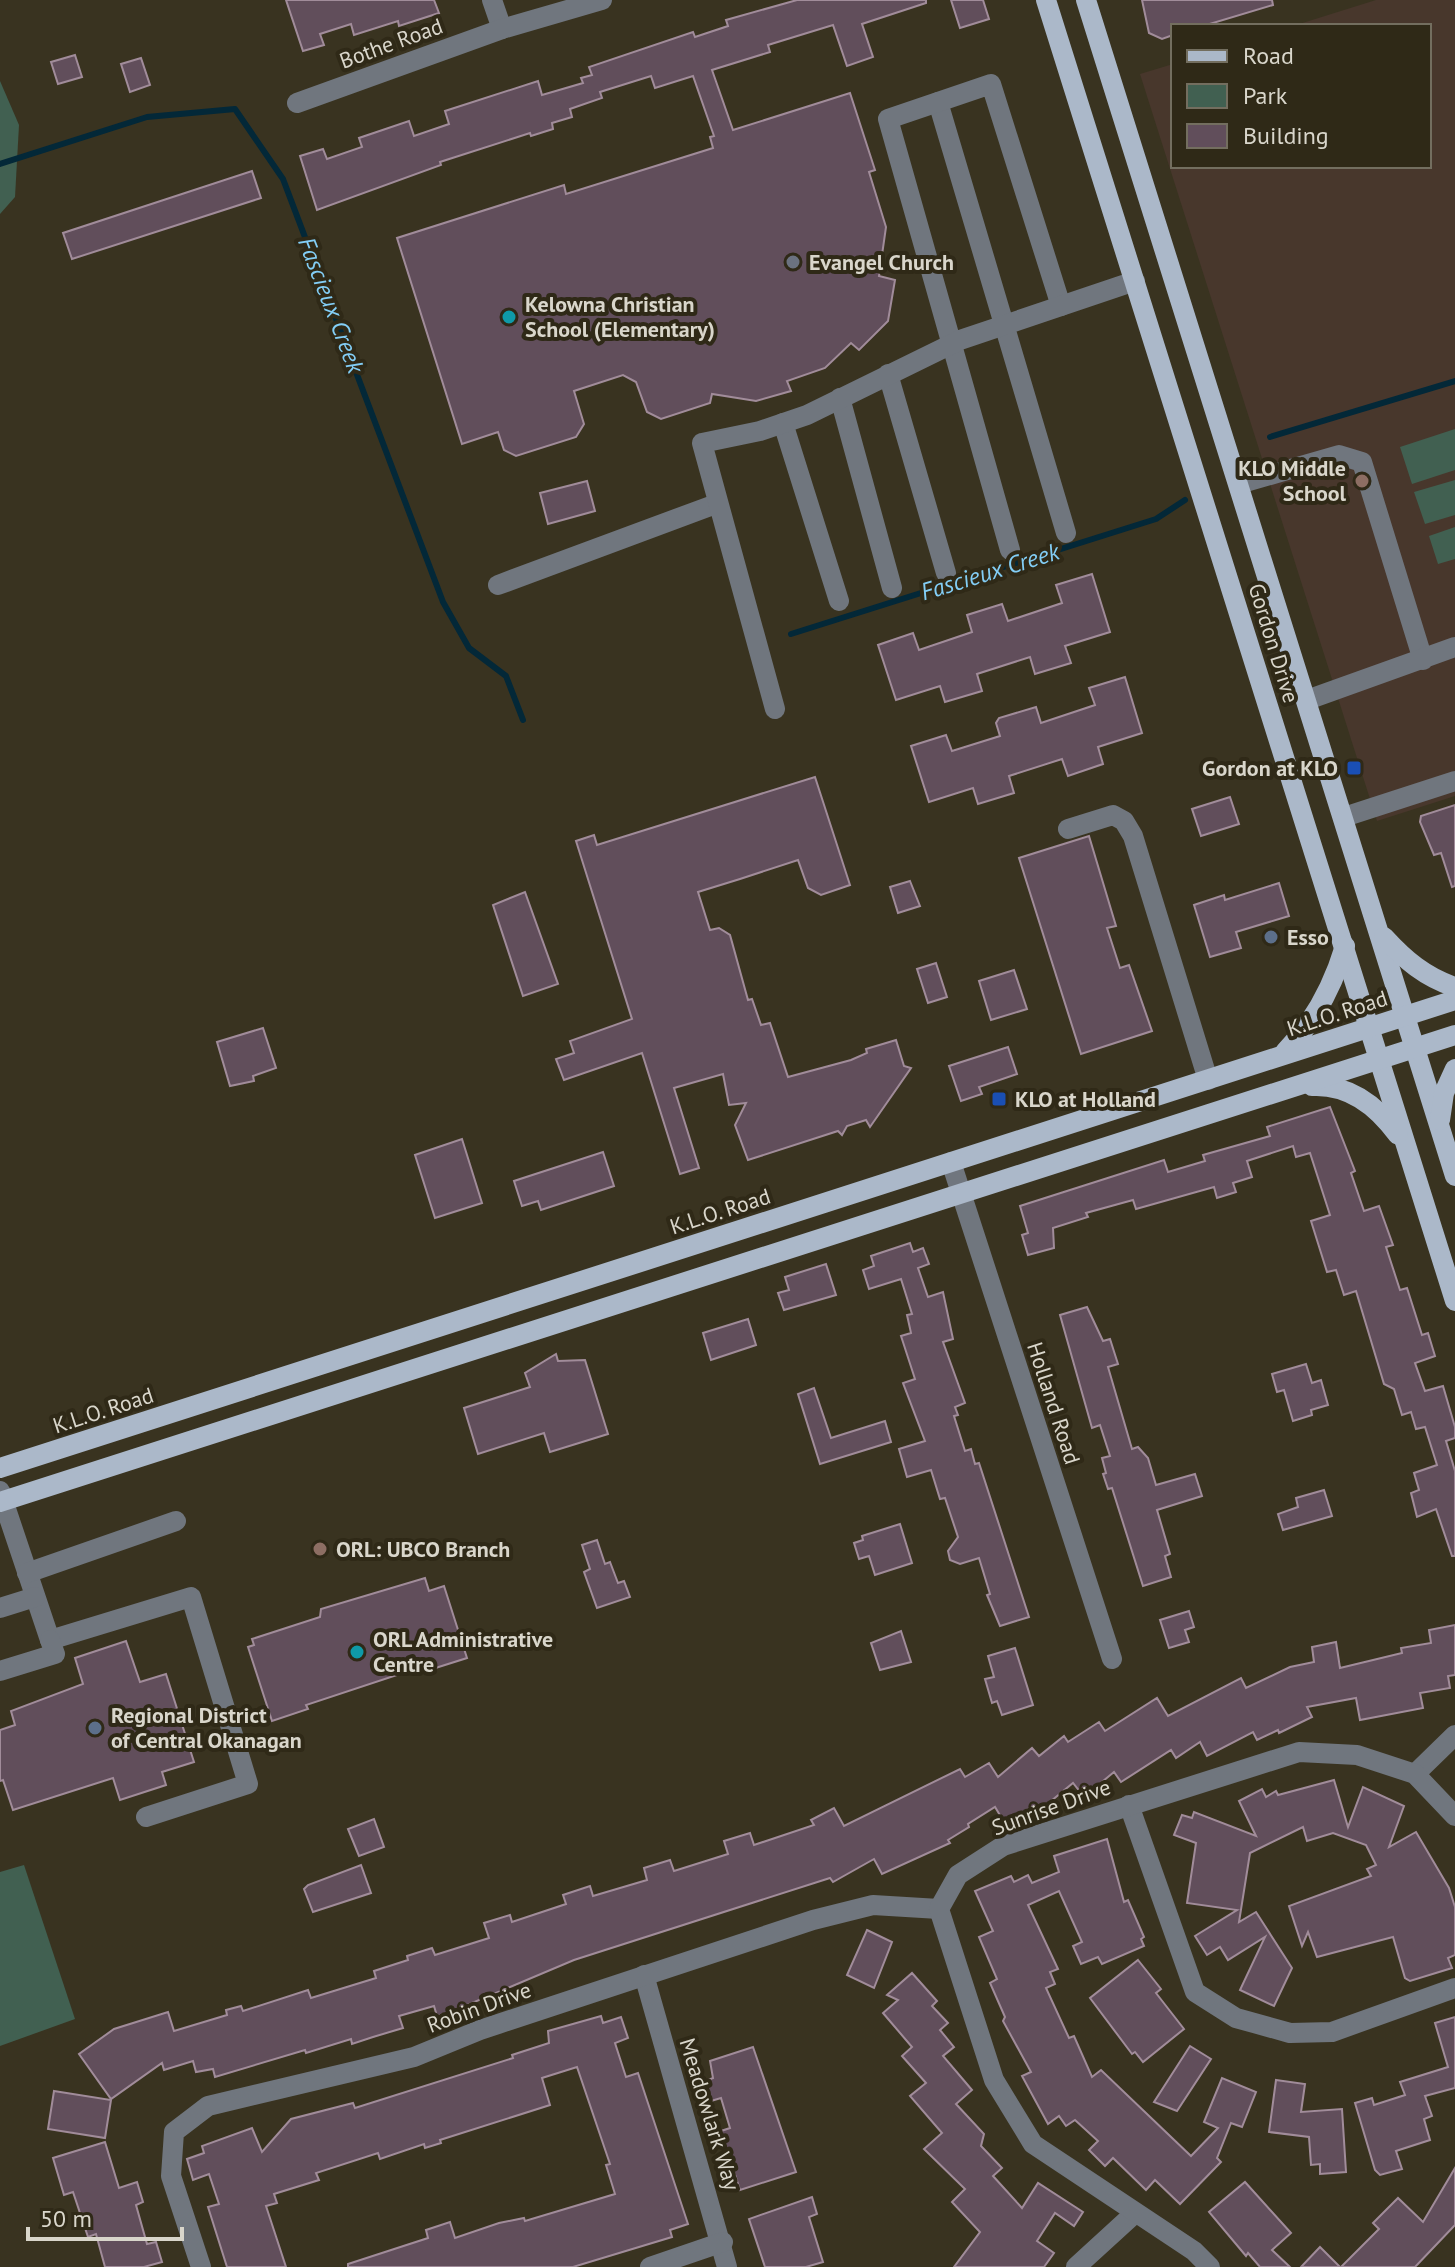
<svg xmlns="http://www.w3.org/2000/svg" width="1455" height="2267" font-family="'PT Sans',sans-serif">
<rect width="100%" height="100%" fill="#393320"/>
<polygon fill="#48372c" points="1376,0 1455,0 1455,796 1377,821 1140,74 1173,64 1173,166 1429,166 1429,26 1293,26"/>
<g fill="#416051">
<polygon points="0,81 19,125 15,197 0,214"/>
<polygon points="1455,429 1455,470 1412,484 1400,447"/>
<polygon points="1455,480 1455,515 1425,524 1414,492"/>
<polygon points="1455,527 1455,559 1438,564 1429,536"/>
<polygon points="24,1865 75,2019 0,2046 0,1872"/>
</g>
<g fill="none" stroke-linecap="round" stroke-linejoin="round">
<g stroke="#032838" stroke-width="6">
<polyline points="0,164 147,117 235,109 283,179 443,602 469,648 506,676 523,720"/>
<polyline points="1270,437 1455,381"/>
<polyline points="791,634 1156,519 1185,500"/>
</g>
</g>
<g fill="#614e5b" stroke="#a18c9a" stroke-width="2">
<polygon points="286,0 434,0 439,13 399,26 398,21 354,35 351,24 320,34 324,45 303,51"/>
<polygon points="797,0 926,0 926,3 862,24 873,57 847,66 833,25 768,45 770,52 712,70 733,130 850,93 875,170 869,172 886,227 879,276 895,280 888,321 859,350 851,343 825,368 787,381 791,391 756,401 712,394 710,403 661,419 647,412 636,382 623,375 574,391 584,424 576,437 516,456 504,450 498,432 462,444 397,238 564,185 566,194 713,148 710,137 714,136 693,76 655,88 651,76 600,92 602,98 570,109 572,117 552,123 553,129 531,136 530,133 440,162 441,165 317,210 300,156 323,149 327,159 362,147 359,138 409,121 414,136 449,124 445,111 538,81 542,95 583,83 581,78 592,75 589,67 693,32 695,37 728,26 726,20"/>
<polygon points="951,0 983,0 989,19 960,28"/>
<polygon points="1142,0 1272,0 1273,5 1203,26 1173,26 1173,35 1162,39 1149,33"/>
<polygon points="75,55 82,77 58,84 51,62"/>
<polygon points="141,58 150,85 130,92 121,64"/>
<polygon points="252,171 261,198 72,259 63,233"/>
<polygon points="587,481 595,511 548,524 540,493"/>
<polygon points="1092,574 1110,632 1065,646 1071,663 1035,674 1030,657 977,674 982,691 945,702 940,686 896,700 878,645 913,633 919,650 972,632 967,615 1002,604 1008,621 1062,603 1056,585"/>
<polygon points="1125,677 1142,733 1098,747 1103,764 1068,776 1062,759 1009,776 1014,793 978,804 973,788 929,802 911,746 946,735 952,751 1000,736 996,723 999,718 1036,707 1041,723 1095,705 1089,688"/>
<polygon points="815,777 850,885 821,895 808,888 798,860 740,879 698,892 710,930 719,928 730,935 748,1000 752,999 761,1025 770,1023 788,1077 851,1060 867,1053 866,1049 896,1040 904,1066 911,1068 870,1127 866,1120 847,1126 842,1135 838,1131 748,1160 735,1125 746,1103 729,1105 723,1074 674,1088 699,1168 680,1174 642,1053 564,1080 556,1059 574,1053 570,1041 632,1019 576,841 594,835 597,845"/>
<polygon points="1230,797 1239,824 1201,836 1192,809"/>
<polygon points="1455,805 1455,886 1452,887 1441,853 1434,855 1420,822 1421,816"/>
<polygon points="1089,836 1116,926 1107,928 1120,968 1129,965 1152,1031 1081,1054 1019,858"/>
<polygon points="910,881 920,906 898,913 890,887"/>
<polygon points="1279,883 1289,916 1236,932 1241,948 1210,957 1194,905 1224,895 1225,900"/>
<polygon points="525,892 558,984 523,996 493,905"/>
<polygon points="936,963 947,997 928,1003 917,969"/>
<polygon points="1014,970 1027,1009 991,1020 979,981"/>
<polygon points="263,1028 276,1068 253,1076 254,1081 230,1086 217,1042"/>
<polygon points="1008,1047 1017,1074 979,1087 982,1094 961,1101 949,1066"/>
<polygon points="1330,1107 1355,1171 1351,1173 1364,1211 1379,1206 1393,1245 1386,1247 1400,1290 1407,1288 1422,1335 1428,1333 1435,1356 1415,1363 1425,1391 1443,1386 1455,1427 1455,1438 1446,1441 1455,1471 1455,1556 1452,1556 1436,1509 1417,1517 1411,1493 1419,1490 1414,1473 1437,1465 1425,1427 1416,1429 1411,1412 1402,1415 1394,1389 1384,1384 1356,1291 1344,1295 1336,1270 1327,1272 1311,1221 1330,1215 1310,1153 1296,1157 1293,1146 1247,1161 1252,1177 1233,1183 1236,1192 1217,1198 1214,1187 1136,1209 1133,1200 1086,1213 1088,1217 1053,1228 1054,1248 1028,1255 1022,1235 1028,1233 1020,1206 1164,1160 1168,1172 1205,1161 1203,1155 1270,1136 1267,1127"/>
<polygon points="462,1139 482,1203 435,1218 415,1155"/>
<polygon points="603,1152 614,1186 541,1210 538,1201 522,1206 514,1181"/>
<polygon points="910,1243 913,1252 923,1248 929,1264 918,1268 928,1297 943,1292 953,1339 943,1342 965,1403 955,1407 958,1415 954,1416 965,1451 971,1449 975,1464 979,1463 1029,1617 1000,1626 987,1595 990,1594 979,1558 960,1564 950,1560 948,1551 958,1537 945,1498 940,1499 931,1470 907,1477 899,1449 925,1441 903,1383 915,1379 901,1336 911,1333 907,1315 912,1314 901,1279 869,1289 863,1270 874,1266 871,1256"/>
<polygon points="826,1264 836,1295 784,1310 778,1293 789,1290 785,1277"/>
<polygon points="1087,1307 1103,1341 1110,1339 1118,1364 1108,1367 1132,1449 1138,1447 1148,1458 1156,1485 1195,1474 1202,1496 1157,1510 1170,1554 1165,1556 1171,1577 1143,1586 1112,1488 1108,1489 1103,1474 1106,1473 1102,1458 1110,1456 1100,1425 1092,1428 1060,1315"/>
<polygon points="748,1319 756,1345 711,1360 703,1333"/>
<polygon points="556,1354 558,1361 585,1360 608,1434 550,1452 544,1433 478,1454 464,1408 530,1387 525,1373"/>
<polygon points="1306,1364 1312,1383 1321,1380 1328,1405 1311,1410 1312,1415 1293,1421 1284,1390 1277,1392 1272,1374"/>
<polygon points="814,1388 831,1438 885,1421 891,1442 820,1464 798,1394"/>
<polygon points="1324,1490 1332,1516 1283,1530 1278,1514 1298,1507 1296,1498"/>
<polygon points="900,1524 912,1563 875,1575 869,1556 859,1559 854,1543 863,1540 862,1536"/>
<polygon points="597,1540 605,1564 610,1562 618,1583 624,1581 630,1597 597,1608 584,1572 590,1569 582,1545"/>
<polygon points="425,1578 429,1591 444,1586 467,1658 426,1671 424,1666 306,1705 308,1709 272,1721 248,1647 254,1645 252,1639 320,1617 321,1609"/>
<polygon points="1189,1611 1194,1627 1185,1630 1189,1642 1169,1648 1160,1620"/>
<polygon points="1455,1625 1455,1675 1448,1676 1450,1688 1420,1693 1423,1708 1360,1720 1356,1698 1307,1707 1312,1717 1279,1733 1278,1730 1257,1740 1253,1732 1207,1756 1200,1742 1176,1758 1171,1750 1121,1782 1114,1772 1091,1791 1087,1787 1081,1793 1073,1783 1039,1811 1034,1806 1004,1822 995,1807 968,1824 969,1827 948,1840 950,1843 882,1874 874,1859 833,1882 830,1878 574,1960 453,2011 437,2016 434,2006 399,2016 403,2028 373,2037 352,2044 351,2039 306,2053 305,2050 215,2077 213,2069 196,2072 193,2061 164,2070 162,2063 111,2099 79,2054 114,2029 168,2012 174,2031 227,2015 226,2010 241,2006 243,2011 308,1990 311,1998 376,1978 374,1971 408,1960 407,1956 432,1948 435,1955 489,1938 484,1923 510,1915 512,1922 566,1904 563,1895 590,1886 593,1896 647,1880 644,1868 670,1860 674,1871 728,1854 724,1841 750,1833 754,1845 814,1825 811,1820 834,1808 844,1826 960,1769 965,1777 989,1763 998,1777 1032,1748 1039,1756 1064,1736 1068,1742 1099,1722 1105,1731 1157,1698 1168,1716 1241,1678 1246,1688 1290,1667 1314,1662 1312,1647 1336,1642 1340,1668 1402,1653 1401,1648 1431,1643 1429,1630"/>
<polygon points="901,1631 911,1662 880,1670 871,1643"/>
<polygon points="126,1641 140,1682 166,1674 194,1762 162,1772 166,1785 120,1800 113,1778 13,1810 3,1780 0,1781 0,1730 15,1725 11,1711 83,1684 75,1658"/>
<polygon points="1015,1648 1033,1705 1002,1715 997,1701 992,1703 985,1679 994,1677 988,1656"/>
<polygon points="1334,1780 1348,1827 1363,1787 1404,1806 1389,1847 1416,1832 1449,1888 1455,1907 1455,1955 1448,1958 1452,1968 1410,1981 1405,1978 1393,1937 1317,1957 1308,1932 1302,1946 1289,1906 1371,1876 1367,1869 1376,1865 1366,1845 1333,1833 1307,1841 1303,1827 1250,1853 1239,1922 1256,1912 1292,1968 1274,2006 1240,1990 1265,1937 1228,1960 1220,1947 1207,1955 1195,1936 1237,1910 1187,1903 1196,1843 1174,1835 1182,1815 1192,1818 1194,1812 1256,1836 1239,1801 1262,1789 1266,1797 1276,1791 1278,1795"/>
<polygon points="374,1819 384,1847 359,1856 348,1829"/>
<polygon points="1107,1839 1124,1902 1128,1900 1144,1937 1141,1939 1144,1946 1102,1964 1098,1957 1081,1964 1073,1946 1082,1942 1059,1891 1028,1905 1058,1969 1050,1972 1055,1984 1046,1988 1069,2038 1074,2036 1092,2077 1101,2070 1191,2156 1218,2128 1204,2122 1222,2078 1256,2092 1242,2127 1231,2123 1217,2158 1221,2162 1180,2204 1155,2180 1146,2190 1113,2158 1105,2166 1089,2150 1098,2141 1075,2120 1066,2126 1059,2116 1048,2124 1022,2076 1031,2072 1003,2021 1005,2017 990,1983 997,1979 979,1937 993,1931 975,1891 1011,1876 1014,1882 1028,1875 1032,1883 1059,1872 1054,1856"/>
<polygon points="361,1865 371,1893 313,1912 304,1889 308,1885"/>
<polygon points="867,1930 892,1942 874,1988 847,1975"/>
<polygon points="1138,1960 1161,1989 1156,1993 1184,2029 1143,2062 1135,2052 1132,2054 1090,1998"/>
<polygon points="912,1973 937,2001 932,2006 948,2023 940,2030 954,2047 943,2056 972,2090 956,2104 984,2134 981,2146 1002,2168 993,2176 1022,2208 1038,2183 1083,2212 1074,2226 1055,2213 1037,2241 1054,2253 1044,2267 954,2267 980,2232 952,2202 965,2189 924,2149 942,2133 910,2096 926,2083 902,2056 912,2047 883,2013 898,2000 887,1995"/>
<polygon points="601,2016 603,2023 621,2017 628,2038 615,2043 626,2077 638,2073 688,2224 670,2230 672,2237 573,2267 348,2267 348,2264 428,2238 426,2230 450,2222 455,2238 499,2223 524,2218 525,2221 615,2194 606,2165 610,2164 577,2067 542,2078 550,2105 440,2140 441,2143 425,2148 424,2144 380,2159 378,2153 316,2173 319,2180 274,2194 277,2203 266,2206 286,2267 227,2267 208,2207 219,2204 209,2174 193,2180 187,2159 204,2153 202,2146 252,2128 262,2152 291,2119 353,2103 355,2108 513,2058 512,2055 549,2043 548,2031"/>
<polygon points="1455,2017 1455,2088 1425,2096 1432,2116 1424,2119 1430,2140 1396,2151 1402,2169 1380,2175 1375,2170 1355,2103 1372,2098 1374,2105 1405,2095 1400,2082 1448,2067 1435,2023"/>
<polygon points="1190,2046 1211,2059 1177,2111 1154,2102"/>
<polygon points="753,2047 796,2172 740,2190 721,2131 730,2128 721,2098 711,2101 705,2081 713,2078 710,2061"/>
<polygon points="1276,2080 1305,2084 1301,2112 1342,2109 1346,2172 1320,2174 1320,2164 1311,2165 1309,2137 1269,2132"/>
<polygon points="54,2091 111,2100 105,2138 48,2129"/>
<polygon points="105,2142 119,2188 137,2182 143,2202 136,2205 147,2244 156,2242 162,2262 144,2267 105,2267 96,2234 88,2237 73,2192 64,2195 53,2158"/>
<polygon points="1455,2168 1455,2225 1415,2267 1341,2267 1379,2229 1373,2223 1398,2198 1423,2222"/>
<polygon points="1245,2182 1291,2233 1272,2250 1290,2267 1260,2267 1248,2253 1246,2256 1209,2212"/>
<polygon points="812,2197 817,2214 809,2217 823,2262 806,2267 765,2267 749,2219"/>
<polygon points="1320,2247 1340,2267 1301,2267"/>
</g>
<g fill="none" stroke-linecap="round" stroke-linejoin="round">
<g stroke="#70767e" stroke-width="20">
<polyline points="492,0 502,29"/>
<polyline points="938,102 1066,533"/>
<polyline points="297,103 502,29 602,0"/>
<polyline points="888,374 946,573"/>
<polyline points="840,398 892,588"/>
<polyline points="783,423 839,601"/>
<polyline points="1239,484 1339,455 1362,462 1423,660"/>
<polyline points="1010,550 888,119 991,84 1061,306"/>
<polyline points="498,585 716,504"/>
<polyline points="1307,700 1455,647"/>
<polyline points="775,709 702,443 760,431 807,415 960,340 1135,281"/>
<polyline points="1344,817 1455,781"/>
<polyline points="1068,829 1113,815 1124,821 1133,836 1208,1080"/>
<polyline points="951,1162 1112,1659"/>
<polyline points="0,1491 50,1640 191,1597 248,1784 146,1817"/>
<polyline points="27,1573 176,1521"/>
<polyline points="0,1608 35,1597"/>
<polyline points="0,1671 55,1654 50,1640"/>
<polyline points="1415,1774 1455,1735"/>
<polyline points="1129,1805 1195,1992 1236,2018 1290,2033 1332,2032 1455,1988"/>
<polyline points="644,1975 727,2267"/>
<polyline points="201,2267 171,2176 174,2132 208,2106 414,2057 480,2030 813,1920 873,1905 939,1909"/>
<polyline points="650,2267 723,2242"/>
<polyline points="1076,2267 1135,2213"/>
<polyline points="1210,2267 1194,2251 1033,2144 994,2080 939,1909 958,1875 1003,1846 1299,1752 1357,1755 1415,1774 1455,1816"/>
</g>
<g stroke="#abb8c9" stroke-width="20">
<polyline points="1046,0 1455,1301"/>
<polyline points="1086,0 1455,1176"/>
<path d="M1384 937C1405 960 1425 977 1455 987"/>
<path d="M1285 1052C1314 1022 1333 986 1345 946"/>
<path d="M1312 1086C1349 1084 1377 1106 1398 1135"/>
<polyline points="1440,1120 1444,1093 1455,1069"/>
<polyline points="0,1468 1455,1000"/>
<polyline points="0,1502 1455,1035"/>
</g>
</g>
<circle fill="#6b7280" stroke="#2f2917" stroke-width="3" cx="793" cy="262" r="8"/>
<g fill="#0f9aa8" stroke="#2f2917" stroke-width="3">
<circle cx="509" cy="317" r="8"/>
<circle cx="357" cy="1652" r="8"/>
</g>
<g fill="#8d6e63" stroke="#2f2917" stroke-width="3">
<circle cx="1362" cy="481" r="8"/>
<circle cx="320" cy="1549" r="8"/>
</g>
<g fill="#1a4fb4" stroke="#2f2917" stroke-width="3">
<rect x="1346" y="760" width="16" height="16" rx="4"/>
<rect x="991" y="1091" width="16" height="16" rx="4"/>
</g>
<g fill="#5c6f8a" stroke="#2f2917" stroke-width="3">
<circle cx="1271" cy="937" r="8"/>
<circle cx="95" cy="1728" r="8"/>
</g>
<g text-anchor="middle" stroke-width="8" stroke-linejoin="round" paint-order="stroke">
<g font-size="22" fill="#d9d6cb" stroke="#2f2917">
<text transform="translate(391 43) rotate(-20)" y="8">Bothe Road</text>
<text transform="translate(1274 643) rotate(73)" y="8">Gordon Drive</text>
<text transform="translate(1337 1013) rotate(-18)" y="8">K.L.O. Road</text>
<text transform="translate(720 1211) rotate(-18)" y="8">K.L.O. Road</text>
<text transform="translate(1054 1403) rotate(72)" y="8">Holland Road</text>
<text transform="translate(103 1410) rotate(-18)" y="8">K.L.O. Road</text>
<text transform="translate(1051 1807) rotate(-20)" y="8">Sunrise Drive</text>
<text transform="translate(479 2007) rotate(-20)" y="8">Robin Drive</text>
<text transform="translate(710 2114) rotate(73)" y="8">Meadowlark Way</text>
</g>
<g font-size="22" font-weight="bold" fill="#d9d6cb" stroke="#2f2917" text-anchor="start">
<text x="809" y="270">Evangel Church</text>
<text x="525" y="312">Kelowna Christian<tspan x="525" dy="25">School (Elementary)</tspan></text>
<text x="1346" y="476" text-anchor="end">KLO Middle<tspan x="1346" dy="25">School</tspan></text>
<text x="1338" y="776" text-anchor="end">Gordon at KLO</text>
<text x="1287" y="945">Esso</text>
<text x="1015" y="1107">KLO at Holland</text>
<text x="336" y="1557">ORL: UBCO Branch</text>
<text x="373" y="1647">ORL Administrative<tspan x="373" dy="25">Centre</tspan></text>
<text x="111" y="1723">Regional District<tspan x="111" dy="25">of Central Okanagan</tspan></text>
</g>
<g font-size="24" font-style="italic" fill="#83cef6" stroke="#2f2917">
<text transform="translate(331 305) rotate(69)" y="8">Fascieux Creek</text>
<text transform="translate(990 572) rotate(-17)" y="8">Fascieux Creek</text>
</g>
</g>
<rect x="1171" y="24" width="260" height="144" fill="#2f2917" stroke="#736e5f" stroke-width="2"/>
<rect x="1187" y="50" width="40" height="12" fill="#abb8c9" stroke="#736e5f" stroke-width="2"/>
<text x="1243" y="64" font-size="24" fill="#d9d6cb">Road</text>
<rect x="1187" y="84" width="40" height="24" fill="#416051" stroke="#736e5f" stroke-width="2"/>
<text x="1243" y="104" font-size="24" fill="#d9d6cb">Park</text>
<rect x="1187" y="124" width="40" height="24" fill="#614e5b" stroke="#736e5f" stroke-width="2"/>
<text x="1243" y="144" font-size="24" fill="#d9d6cb">Building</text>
<path d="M28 2227v12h154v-12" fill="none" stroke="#d9d6cb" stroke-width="4"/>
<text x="40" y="2227" font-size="24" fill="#d9d6cb" stroke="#2f2917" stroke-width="6" paint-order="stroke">50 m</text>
</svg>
